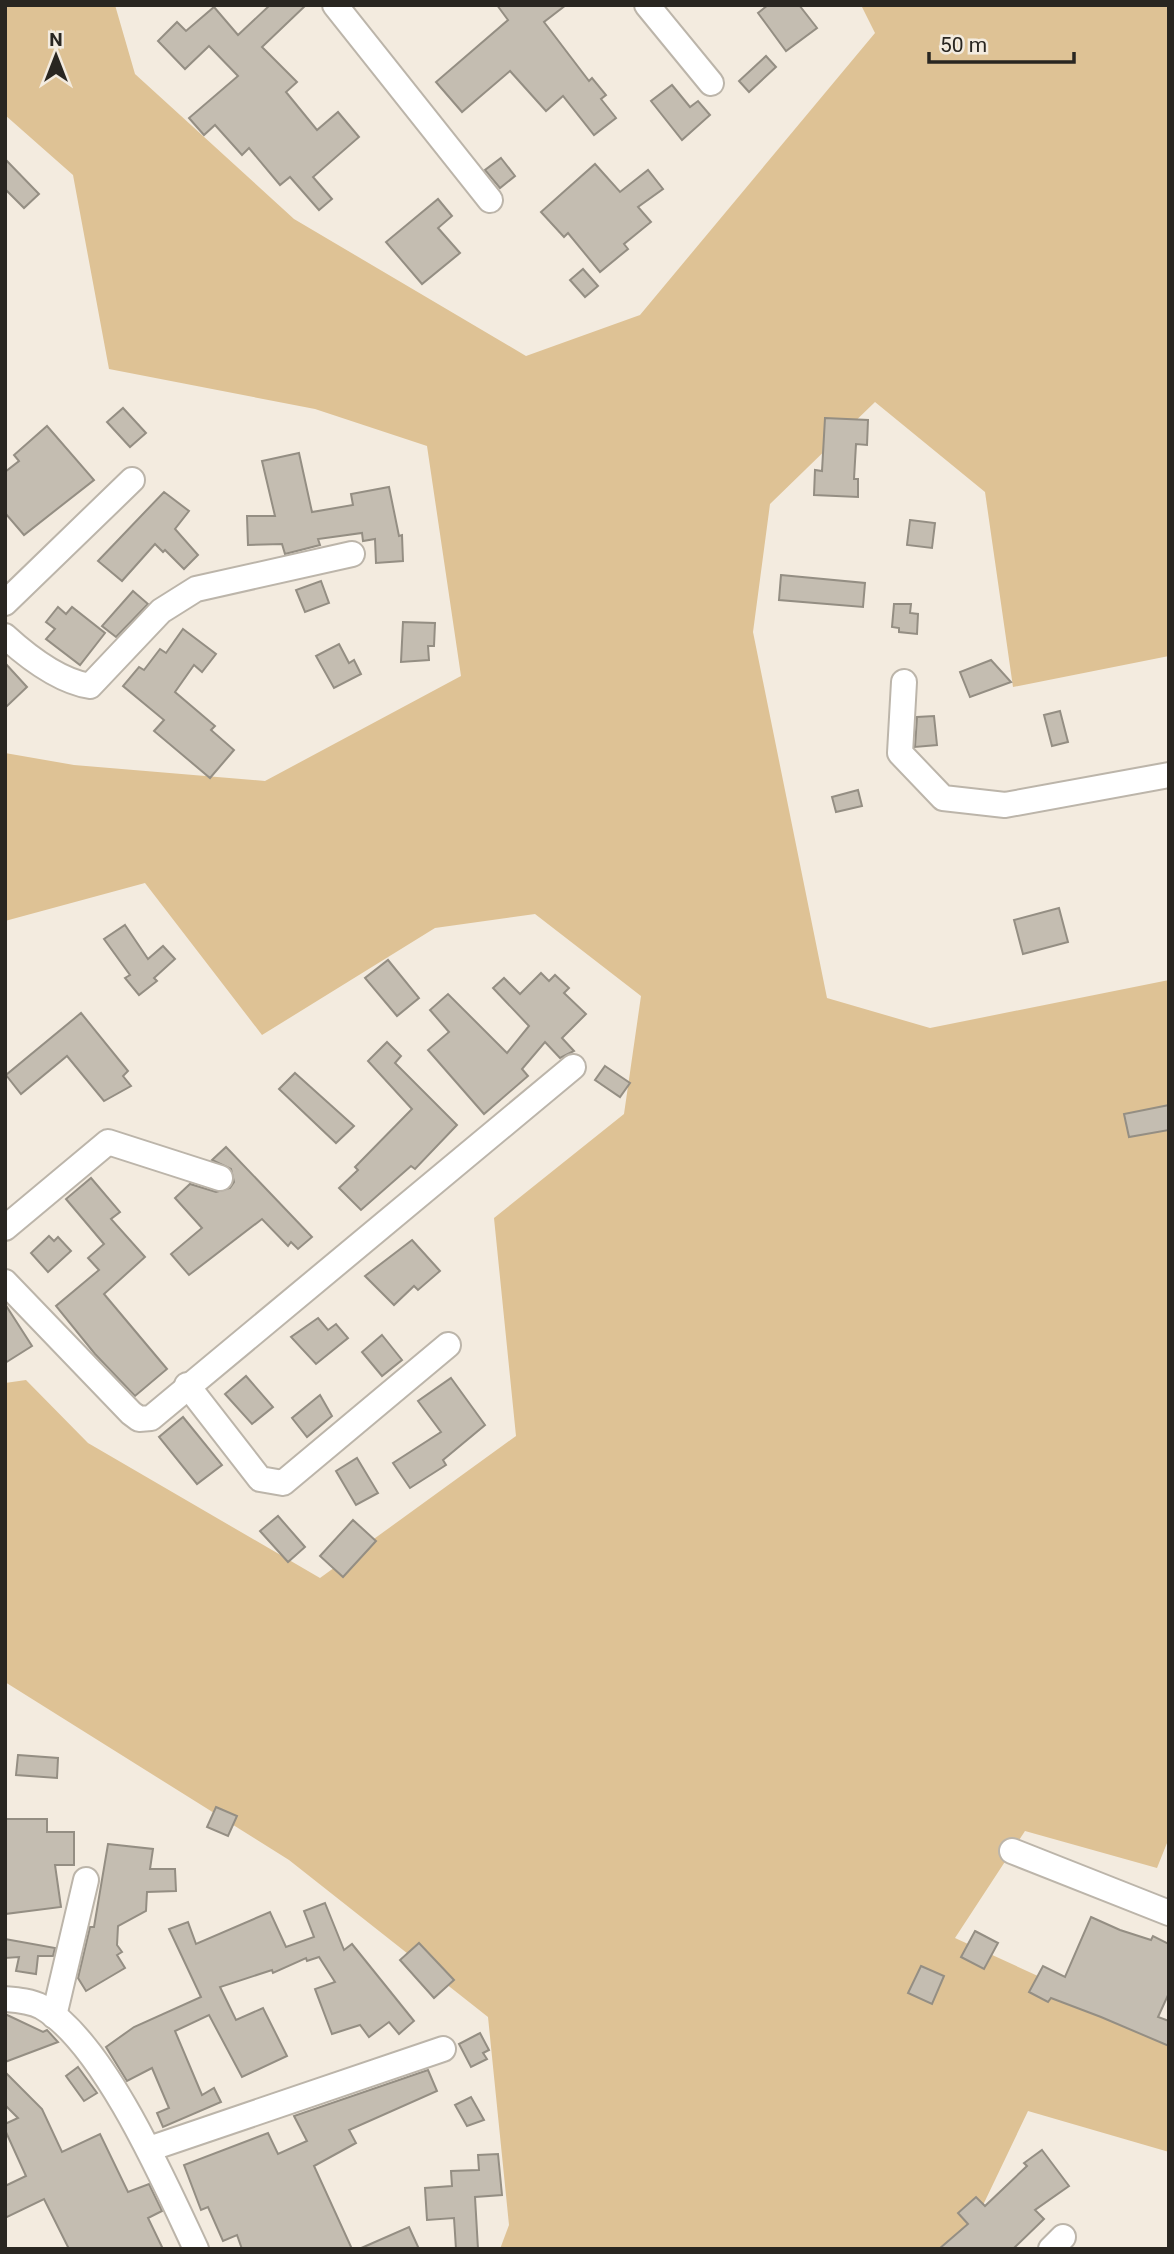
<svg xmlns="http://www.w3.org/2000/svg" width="1174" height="2254" font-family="Roboto,sans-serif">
<rect width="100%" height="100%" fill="#f3ebdf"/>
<polygon fill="#dec295" points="5,5 115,5 135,74 294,219 526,356 640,315 875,33 861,5 1169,5 1169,656 1013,687 985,492 875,402 770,504 753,632 827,998 930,1028 1169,980 1169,1838 1157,1868 1025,1831 955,1938 1169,2036 1169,2152 1028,2111 962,2249 500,2249 509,2225 488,2017 289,1860 5,1682 5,1383 26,1380 88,1443 320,1578 516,1436 494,1218 624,1114 641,996 535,914 435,928 262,1035 145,883 5,921 5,753 74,765 265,781 461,676 427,446 315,409 109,369 73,175 5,115"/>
<g fill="#c4bdb1" stroke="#948e83" stroke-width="2">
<polygon points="270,5 306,5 262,47 297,82 286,92 317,130 338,112 359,137 313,177 332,199 319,210 290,177 280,185 249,148 242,155 215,125 204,135 189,118 238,76 209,46 185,69 158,41 177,22 186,31 214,7 238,35"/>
<polygon points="497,5 566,5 544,22 589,81 592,78 606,95 601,99 616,118 594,135 563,96 546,111 510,71 462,112 436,82 508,20"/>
<polygon points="768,5 799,5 817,28 786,51 758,13"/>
<polygon points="766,56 776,67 749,92 739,81"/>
<polygon points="672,85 690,107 698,101 710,115 682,140 651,101"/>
<polygon points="501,158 515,176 500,188 485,170"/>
<polygon points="5,159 39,194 24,208 5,189"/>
<polygon points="595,164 620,192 648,170 663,189 638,207 651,222 624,244 628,249 600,272 568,233 564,237 541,212"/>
<polygon points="438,199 452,216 438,228 460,253 422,284 386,242"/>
<polygon points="583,269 598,286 585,297 570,280"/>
<polygon points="123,408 146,433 130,447 107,422"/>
<polygon points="825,418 868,420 867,445 856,444 854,479 858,479 858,497 814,495 815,470 822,471"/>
<polygon points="47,426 94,480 24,535 5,513 5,472 19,461 14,455"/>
<polygon points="299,453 312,512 353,505 351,494 389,487 399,536 402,535 403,561 376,563 375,539 363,541 362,533 318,539 320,545 285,554 282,544 248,545 247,516 275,516 262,461"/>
<polygon points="164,492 189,511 175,529 198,555 184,569 165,550 163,552 155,544 122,581 98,561"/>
<polygon points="910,520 935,523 932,548 907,545"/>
<polygon points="781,575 865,583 863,607 779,600"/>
<polygon points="321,581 329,603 305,612 296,590"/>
<polygon points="133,591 148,604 116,637 102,626"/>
<polygon points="894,604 911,604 910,613 918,614 917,634 899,632 899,628 892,627"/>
<polygon points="58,607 66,614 72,607 105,633 80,665 46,639 55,629 46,622"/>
<polygon points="403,622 435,623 434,646 428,646 429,660 401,662"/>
<polygon points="183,629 216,654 202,672 194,665 175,692 215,726 211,730 234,750 210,778 154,731 164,720 123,686 139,667 144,670 160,649 166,653"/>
<polygon points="339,644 349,663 354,660 361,674 334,688 316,656"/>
<polygon points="991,660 1011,682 970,697 960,672"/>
<polygon points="5,663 27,687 5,708"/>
<polygon points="1060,711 1068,742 1052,746 1044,715"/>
<polygon points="934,716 937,745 915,747 917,717"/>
<polygon points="858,790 862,806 836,812 832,797"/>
<polygon points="1059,908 1068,942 1023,954 1014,920"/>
<polygon points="125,925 148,959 163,946 175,959 154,978 157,981 139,995 125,978 130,975 104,939"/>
<polygon points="388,960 419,998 397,1016 365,978"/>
<polygon points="541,973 549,981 555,975 569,988 564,993 586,1014 562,1038 574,1051 560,1058 545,1042 522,1069 528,1076 484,1114 428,1050 449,1032 430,1010 448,994 507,1053 529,1026 493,988 504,978 520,994"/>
<polygon points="81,1013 128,1071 123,1076 131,1086 104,1101 67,1056 21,1094 6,1075"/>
<polygon points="387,1042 401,1056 395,1063 457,1125 415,1169 411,1166 361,1210 339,1188 358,1170 355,1167 412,1109 368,1061"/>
<polygon points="605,1066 630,1083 620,1097 595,1080"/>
<polygon points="295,1073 354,1126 336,1143 279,1089"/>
<polygon points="1169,1105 1169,1130 1129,1137 1124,1114"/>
<polygon points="226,1147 312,1237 298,1249 291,1242 288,1246 262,1219 189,1275 171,1254 202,1228 175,1198 190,1184 216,1192 230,1188 234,1182 231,1169 212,1160"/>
<polygon points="91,1178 120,1212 111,1219 145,1257 104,1294 167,1369 135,1396 95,1354 56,1306 99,1270 88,1258 104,1244 66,1199"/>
<polygon points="49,1236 54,1241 58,1237 71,1251 48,1272 31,1253"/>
<polygon points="412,1240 440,1271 418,1290 414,1286 394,1305 365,1276"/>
<polygon points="5,1304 32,1346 5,1363"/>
<polygon points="318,1318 328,1330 336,1324 348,1338 316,1364 291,1337"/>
<polygon points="382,1335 402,1360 382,1376 362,1352"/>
<polygon points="246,1376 273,1407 252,1424 225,1394"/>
<polygon points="451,1378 485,1425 443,1460 446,1465 410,1488 393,1463 441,1432 418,1401"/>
<polygon points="320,1395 332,1416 307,1437 292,1418"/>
<polygon points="183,1417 222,1465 197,1484 159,1437"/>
<polygon points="357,1458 378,1493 356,1505 336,1471"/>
<polygon points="278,1516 305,1547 288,1562 260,1531"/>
<polygon points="353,1520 376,1541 343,1577 320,1556"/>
<polygon points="18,1755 58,1758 57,1778 16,1775"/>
<polygon points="216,1807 237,1816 228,1836 207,1827"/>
<polygon points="5,1819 47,1819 47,1832 74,1832 74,1865 55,1865 61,1907 5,1914"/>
<polygon points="108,1844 153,1849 150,1869 175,1869 176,1891 147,1892 146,1911 118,1926 117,1945 122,1952 117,1955 125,1968 86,1991 78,1978 90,1927 94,1927"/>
<polygon points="325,1903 344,1950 352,1944 414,2021 399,2034 389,2022 369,2037 360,2025 332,2034 315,1989 335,1982 319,1957 307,1961 306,1958 273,1973 272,1970 220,1987 236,2020 263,2008 287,2056 242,2077 209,2015 175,2031 202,2095 214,2088 221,2102 163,2127 157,2113 169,2108 152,2068 127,2081 106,2047 134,2027 201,1997 169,1929 188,1922 196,1944 270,1912 286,1947 314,1937 304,1911"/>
<polygon points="1091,1917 1120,1930 1151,1940 1153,1936 1169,1944 1169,1993 1158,2017 1169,2021 1169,2046 1101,2017 1051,1998 1048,2002 1029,1992 1043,1966 1065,1977"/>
<polygon points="975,1931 998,1943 984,1969 961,1957"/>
<polygon points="5,1939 55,1948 53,1956 38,1956 36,1974 16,1971 19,1957 5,1958"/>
<polygon points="419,1943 454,1980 434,1998 400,1960"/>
<polygon points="921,1966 944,1976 932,2004 908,1993"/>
<polygon points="5,2014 43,2032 47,2030 58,2042 5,2062"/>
<polygon points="480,2033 489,2050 483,2053 487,2059 471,2067 459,2044"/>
<polygon points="78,2067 97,2093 84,2101 66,2076"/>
<polygon points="428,2070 437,2091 349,2130 356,2143 314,2166 352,2249 242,2249 237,2235 223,2241 208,2207 201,2210 184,2165 268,2133 278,2154 307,2141 294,2116"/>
<polygon points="5,2072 42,2109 62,2152 100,2134 128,2192 149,2184 162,2211 148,2218 163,2249 69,2249 44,2199 5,2218 5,2186 26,2176 5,2130 5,2124 18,2118 5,2105"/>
<polygon points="471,2097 484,2120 467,2126 455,2105"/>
<polygon points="1042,2150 1069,2186 1035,2210 1044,2219 1013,2249 939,2249 968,2224 958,2213 976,2197 985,2206 1027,2166 1024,2163"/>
<polygon points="498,2154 502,2195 475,2197 478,2249 456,2249 454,2218 427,2220 425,2188 452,2186 451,2171 479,2170 478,2155"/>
<polygon points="409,2227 419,2249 359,2249"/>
</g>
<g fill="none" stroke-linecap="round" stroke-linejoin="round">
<g stroke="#bcb5aa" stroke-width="28">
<g id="minor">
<polyline points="335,5 490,200"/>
<polyline points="647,5 711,83"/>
<polyline points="5,603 132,480"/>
<path d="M5 636C28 657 59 681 90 686L161 611 196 589 352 554"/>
<polyline points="904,682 900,753 943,798 1005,805 1169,775"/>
<polyline points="5,1228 108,1142 220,1178"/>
<polyline points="5,1282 131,1413 139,1419 151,1418 573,1067"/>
<polyline points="187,1385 260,1479 283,1483 448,1345"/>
<polyline points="1012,1851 1169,1913"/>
<path d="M5 1999C17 2000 31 2001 42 2007 104 2043 165 2183 196 2249"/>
<polyline points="54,2016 86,1880"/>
<polyline points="149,2149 443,2049"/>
<polyline points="1051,2249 1063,2237"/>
</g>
</g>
<use href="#minor" stroke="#fff" stroke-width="24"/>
</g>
<rect width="1174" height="2254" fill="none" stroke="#292621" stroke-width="14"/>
<g transform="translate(56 56)" stroke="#f3ebdf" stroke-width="5" paint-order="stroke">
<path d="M0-5L12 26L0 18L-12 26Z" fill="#292621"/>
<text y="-10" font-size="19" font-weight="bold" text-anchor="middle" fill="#292621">N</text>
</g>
<path d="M929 52v10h145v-10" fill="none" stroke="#292621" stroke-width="3.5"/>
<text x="940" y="52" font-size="21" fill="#292621" stroke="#f3ebdf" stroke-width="5" paint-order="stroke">50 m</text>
</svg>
